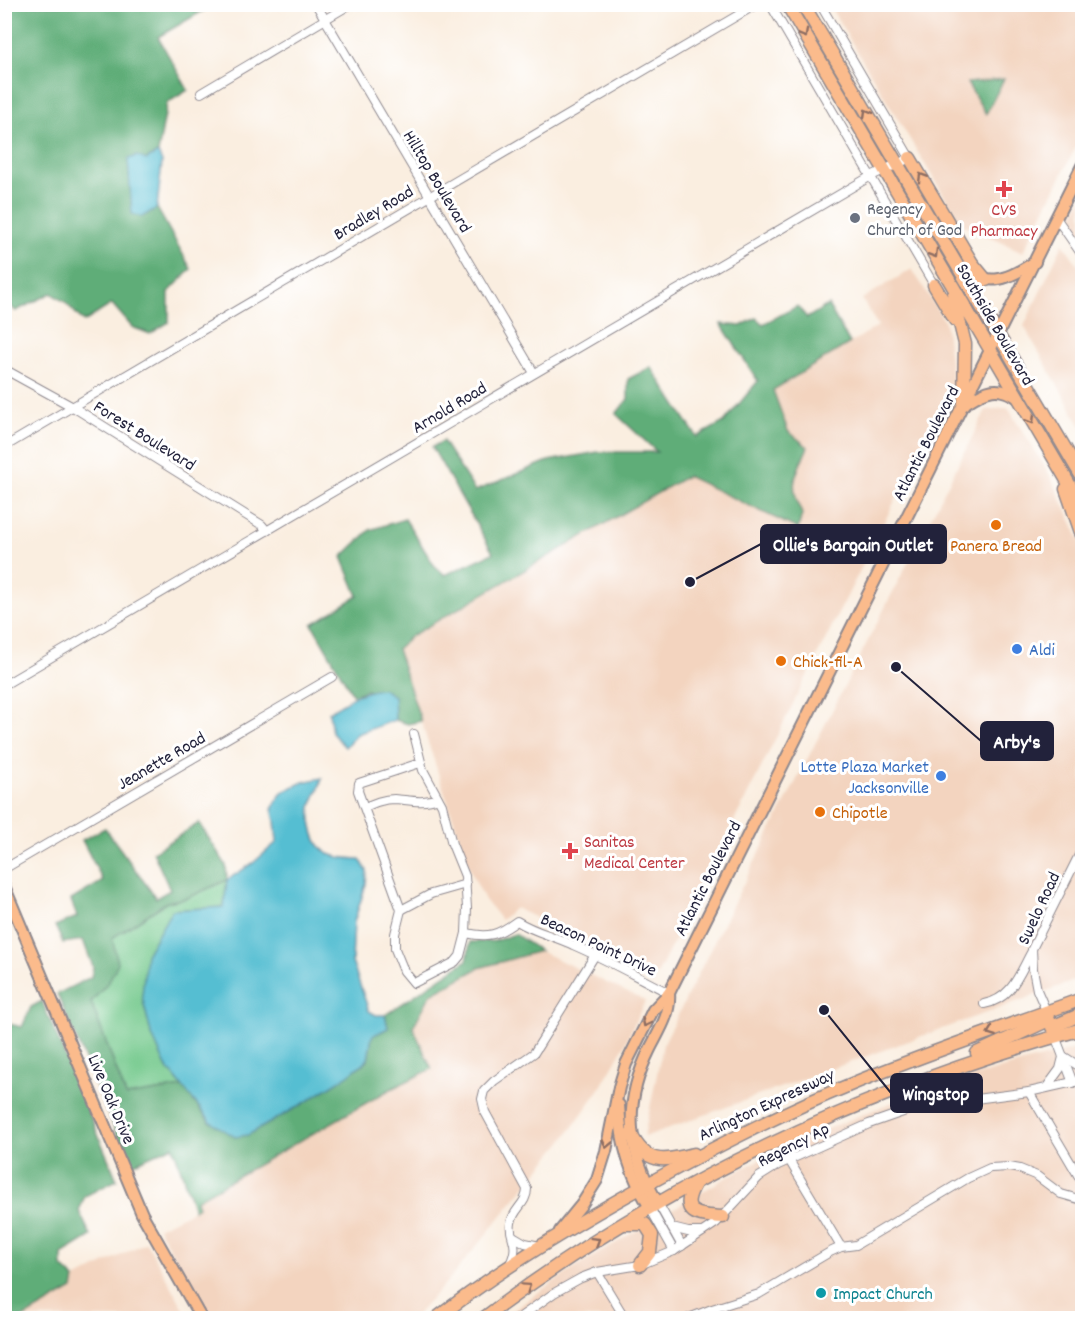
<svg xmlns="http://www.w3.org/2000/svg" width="1087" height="1323" font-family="Dekko,sans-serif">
<rect width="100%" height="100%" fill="#fff"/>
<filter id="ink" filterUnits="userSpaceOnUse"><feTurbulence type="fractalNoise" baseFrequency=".0167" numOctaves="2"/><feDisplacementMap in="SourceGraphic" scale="12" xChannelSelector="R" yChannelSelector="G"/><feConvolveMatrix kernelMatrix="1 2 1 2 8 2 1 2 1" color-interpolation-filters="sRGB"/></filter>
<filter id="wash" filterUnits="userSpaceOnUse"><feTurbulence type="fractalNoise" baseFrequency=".008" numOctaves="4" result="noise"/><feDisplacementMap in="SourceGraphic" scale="24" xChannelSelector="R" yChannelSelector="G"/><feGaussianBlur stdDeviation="1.35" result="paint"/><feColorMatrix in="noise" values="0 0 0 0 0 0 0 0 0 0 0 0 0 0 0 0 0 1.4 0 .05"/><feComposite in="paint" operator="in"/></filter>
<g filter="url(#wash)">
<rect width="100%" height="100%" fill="#faeee0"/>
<g fill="#f3d4bf">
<polygon points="829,5 1082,5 1082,135 1023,252 961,224"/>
<polygon points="1082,196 1082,240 1070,222"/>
<polygon points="1063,243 1082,271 1082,428 1024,326"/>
<polygon points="912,269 945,322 953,385 657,975 515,908 501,920 485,900 471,872 397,649 411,636 687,476 798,529 802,514 794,495 793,480 808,447 788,431 773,390 878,326 862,299"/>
<polygon points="1008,408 1049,473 1082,544 1082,978 644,1137 663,1045 726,918 986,410"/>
<polygon points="540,951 645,1001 623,1048 599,1090 564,1139 453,1275 414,1318 210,1318 158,1228 194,1210 198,1206 196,1200 389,1090 432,1069 412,1027 431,994 479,968"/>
<polygon points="1082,1047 1082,1318 503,1318 546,1287 597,1254 739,1170 798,1141 920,1091"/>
<polygon points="146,1242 189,1318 23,1318 73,1290 75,1279"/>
</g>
<polygon fill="#74c98d" stroke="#4b7664" stroke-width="1.5" points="227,880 224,907 172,910 142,996 151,1033 166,1066 183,1087 126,1096 91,1002 109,981 112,938 167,902 187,898"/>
<g fill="#5fad78" stroke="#40685a" stroke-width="1.5">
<polygon points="4,5 213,5 158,37 188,90 167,103 158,153 145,160 142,216 157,208 191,269 169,292 169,322 150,334 132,327 112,304 84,322 65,302 51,293 16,311 5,303"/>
<polygon points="1004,79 986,114 967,83"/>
<path d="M828 305 850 343 773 390 788 431 808 447C795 477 788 482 802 514L798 529 687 476 411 636 397 649 421 721 408 724 395 720 394 696 366 690 353 695 312 624 358 596 342 557 370 530 405 519 434 565 445 575 493 553 432 447 443 441 475 491 548 461 598 452H657L616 414 628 399V379L651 367 697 437 724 422 758 381 721 324 741 326 756 318 763 324 798 306 807 318Z"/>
<path d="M199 823 226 865 227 880 187 898 167 902 112 938 118 963 109 981 91 1002 126 1096 183 1087 210 1122 248 1135C289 1112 331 1089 368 1060L372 1036 388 1028 385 1015 467 960 470 942 495 941 515 934 540 951 479 968 431 994 413 1027 432 1069 389 1090 196 1200 198 1206 194 1210 173 1146 130 1165 57 994 91 977 93 967 83 940 63 943 55 926 77 917 71 900 103 881 82 840 105 828 156 898 170 890 153 852Z"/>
<polygon points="42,1001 117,1180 85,1196 79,1211 91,1236 62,1254 62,1267 75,1279 73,1289 23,1318 5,1318 5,1023 22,1027 31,1007"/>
</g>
<g fill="#55bed2" stroke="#3c7086" stroke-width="1.5">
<polygon points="158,153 162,162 157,208 142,217 132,214 128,159 137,156 146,160"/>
<path d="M383 689 394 696 395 720 357 734 345 747 332 733 329 712C349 699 359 691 383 689Z"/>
<path d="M322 778C320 788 315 795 312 804 309 811 311 820 312 827 318 856 333 858 360 859L367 871 366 884 354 922 352 962 369 1011 376 1015H385L388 1028 372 1036 368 1059 347 1076 306 1102 248 1135 235 1137 211 1122 183 1087 166 1066 151 1033 142 996 146 955 172 910 224 907 227 880 253 863 277 842 275 821 272 809 282 792 303 782Z"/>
</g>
</g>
<g filter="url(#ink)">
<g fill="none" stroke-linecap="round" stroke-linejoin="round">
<g stroke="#8e888e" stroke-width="10">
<g id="minor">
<polyline points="316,4 534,373"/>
<polyline points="770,4 934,285"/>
<polyline points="201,93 351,4"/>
<polyline points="1057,219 1082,255"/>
<polyline points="4,369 73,407 241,512 262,525 267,531"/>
<polyline points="4,447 757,4"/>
<polyline points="4,685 871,176 910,158 820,4"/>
<polyline points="414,734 423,770 442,805 452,844 465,876 467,908 466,933 460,956 455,962 414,983 404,971 395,949 395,934 401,910 358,791 359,783 420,763"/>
<path d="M365 807C374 803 383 799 394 799 409 800 423 804 438 798"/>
<polyline points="4,869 332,677"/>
<polyline points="401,910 431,894 466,884"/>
<path d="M466 933C489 938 498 935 517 921 534 932 554 936 573 945 606 959 637 977 669 993"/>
<path d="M984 1004C1012 999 1019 974 1032 951"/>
<polyline points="1047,1013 1037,990 1033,969 1032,949 1082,849"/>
<polyline points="1054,1033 1073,1083"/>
<polyline points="1063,1056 1082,1068"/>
<polyline points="1046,1088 1060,1069 1063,1057"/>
<polyline points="1029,1092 1082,1182"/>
<polyline points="789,1160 841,1247"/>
<polyline points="658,1203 672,1228 688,1232 702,1232"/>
<polyline points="650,1208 674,1251"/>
<polyline points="672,1228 682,1246"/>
<polyline points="513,1236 525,1243 540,1246"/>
<path d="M510 1264C521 1241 508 1239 511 1223 513 1209 527 1204 527 1189L485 1112 482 1099 484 1091 494 1081 534 1053 595 955"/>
<polyline points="597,1272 625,1318"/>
<polyline points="519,1318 554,1293 581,1278 597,1272 640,1265 674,1251 716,1223 759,1177 778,1165 869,1124 906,1111 930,1105 1029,1092 1082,1080"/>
<polyline points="689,1318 712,1309 759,1294 830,1252 841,1247 856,1245 968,1178 990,1168 1009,1167 1020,1169 1037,1176 1061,1194 1082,1200"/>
</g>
</g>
<g stroke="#8e888e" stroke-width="14">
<g id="major">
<path d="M962 271C993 287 1007 279 1035 262"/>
<path d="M967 402C986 390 998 384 1018 398"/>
<polyline points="4,886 142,1214 201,1318"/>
<path d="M619 1105C621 1146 630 1173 650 1208"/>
<path d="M658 1203C627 1150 622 1105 650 1049 659 1031 671 1014 669 993"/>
<polyline points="560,1231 582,1204 597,1180 606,1151 619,1087 626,1064 653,1010 669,993 1082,166"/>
</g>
</g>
<g stroke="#8e888e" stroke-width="15">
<g id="highway">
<polyline points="787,4 1082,506"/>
<polyline points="803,4 1082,477"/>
<polyline points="910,158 972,263 986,280"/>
<polyline points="934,285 955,320"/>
<polyline points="953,296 965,344 964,404"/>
<polyline points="1066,489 1082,535"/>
<polyline points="1052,1027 1082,1014"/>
<polyline points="977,1053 1049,1020"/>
<path d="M631 1134C647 1166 664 1161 694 1154"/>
<path d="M695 1184C678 1214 697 1216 723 1217"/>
<polyline points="626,1224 645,1224 652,1235 650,1252 640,1265"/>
<path d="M437 1318C496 1272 559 1234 624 1197 698 1156 773 1116 852 1084 927 1053 1005 1027 1082 999"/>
<path d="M484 1318C662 1183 867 1088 1082 1029"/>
</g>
</g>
<use href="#minor" stroke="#fff" stroke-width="8"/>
<use href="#major" stroke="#fbbb8c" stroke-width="10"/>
<use href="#highway" stroke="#fbbb8c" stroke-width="12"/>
</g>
<defs><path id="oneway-chevron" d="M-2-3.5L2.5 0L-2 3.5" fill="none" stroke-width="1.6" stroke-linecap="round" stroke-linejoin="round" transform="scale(1.5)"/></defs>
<g stroke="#8e6e64">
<use href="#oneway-chevron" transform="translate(804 34) rotate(60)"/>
<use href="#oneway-chevron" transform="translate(867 113) rotate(-120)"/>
<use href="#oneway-chevron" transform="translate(922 177) rotate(-121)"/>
<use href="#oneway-chevron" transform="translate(934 254) rotate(59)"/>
<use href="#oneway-chevron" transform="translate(1031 420) rotate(59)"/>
<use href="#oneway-chevron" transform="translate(646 1023) rotate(117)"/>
<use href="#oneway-chevron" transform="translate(991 1032) rotate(160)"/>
<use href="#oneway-chevron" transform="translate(607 1144) rotate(102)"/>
<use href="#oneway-chevron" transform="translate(596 1241) rotate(-32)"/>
<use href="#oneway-chevron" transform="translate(527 1287) rotate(-35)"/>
</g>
</g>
<g fill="#e0444e" stroke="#fff" stroke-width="2">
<path d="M1001 180h6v6h6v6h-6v6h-6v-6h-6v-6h6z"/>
<path d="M567 842h6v6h6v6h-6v6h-6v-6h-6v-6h6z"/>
</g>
<circle fill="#6b7280" stroke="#fff" stroke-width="2" cx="855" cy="218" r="6"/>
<g fill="#e8710a" stroke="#fff" stroke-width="2">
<circle cx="996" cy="525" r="6"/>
<circle cx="781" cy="661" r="6"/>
<circle cx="820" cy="812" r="6"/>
</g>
<g fill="#3f7fe0" stroke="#fff" stroke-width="2">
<circle cx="1017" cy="649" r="6"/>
<circle cx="941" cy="776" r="6"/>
</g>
<circle fill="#0f9aa8" stroke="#fff" stroke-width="2" cx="821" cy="1293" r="6"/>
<g text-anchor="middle" stroke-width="6" stroke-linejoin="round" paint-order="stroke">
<g font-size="18" fill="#22223b" stroke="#fff">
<text transform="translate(438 181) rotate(59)" y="6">Hilltop Boulevard</text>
<text transform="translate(373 212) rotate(-31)" y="6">Bradley Road</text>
<text transform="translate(996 324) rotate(60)" y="6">Southside Boulevard</text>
<text transform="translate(449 407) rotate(-31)" y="6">Arnold Road</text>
<text transform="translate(145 435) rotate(32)" y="6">Forest Boulevard</text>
<text transform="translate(925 443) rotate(-63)" y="6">Atlantic Boulevard</text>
<text transform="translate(161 760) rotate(-30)" y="6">Jeanette Road</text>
<text transform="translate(707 878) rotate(-63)" y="6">Atlantic Boulevard</text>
<text transform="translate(1038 908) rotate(-65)" y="6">Swelo Road</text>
<text transform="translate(599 944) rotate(25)" y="6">Beacon Point Drive</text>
<text transform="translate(112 1099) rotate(67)" y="6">Live Oak Drive</text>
<text transform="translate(766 1104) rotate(-25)" y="6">Arlington Expressway</text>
<text transform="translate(793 1144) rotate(-27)" y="6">Regency Ap</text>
</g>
<g font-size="18" fill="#5b616d" stroke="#fff" text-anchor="start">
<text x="867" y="214">Regency<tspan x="867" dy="21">Church of God</tspan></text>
</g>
<g font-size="18" fill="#be3a42" stroke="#fff">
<text x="1004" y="215">CVS<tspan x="1004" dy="21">Pharmacy</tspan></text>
<text x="584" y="847" text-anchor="start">Sanitas<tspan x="584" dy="21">Medical Center</tspan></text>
</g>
<g font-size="18" fill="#c56008" stroke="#fff" text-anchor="start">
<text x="996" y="551" text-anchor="middle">Panera Bread</text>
<text x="793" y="667">Chick-fil-A</text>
<text x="832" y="818">Chipotle</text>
</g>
<g font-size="18" fill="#366cbe" stroke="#fff" text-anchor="start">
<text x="1029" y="655">Aldi</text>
<text x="929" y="772" text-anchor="end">Lotte Plaza Market<tspan x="929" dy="21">Jacksonville</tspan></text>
</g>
<g font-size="18" fill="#0d838f" stroke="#fff" text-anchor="start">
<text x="833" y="1299">Impact Church</text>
</g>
</g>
<path fill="none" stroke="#22223b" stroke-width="2" d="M690 582L761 544M896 667L981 741M824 1010L891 1093"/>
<g fill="#22223b" stroke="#fff" stroke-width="2">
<circle cx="690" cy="582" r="6"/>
<circle cx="896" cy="667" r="6"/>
<circle cx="824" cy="1010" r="6"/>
</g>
<g fill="#22223b" stroke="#22223b" stroke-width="2">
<rect x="761" y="525" width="185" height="38" rx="6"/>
<rect x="981" y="722" width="72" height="38" rx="6"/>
<rect x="891" y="1074" width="91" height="38" rx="6"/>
</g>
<g font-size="20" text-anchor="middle" font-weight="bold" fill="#fff">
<text x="853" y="551">Ollie's Bargain Outlet</text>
<text x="1017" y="748">Arby's</text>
<text x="936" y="1100">Wingstop</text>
</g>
<rect width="1087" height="1323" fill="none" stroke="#fff" stroke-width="24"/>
</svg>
